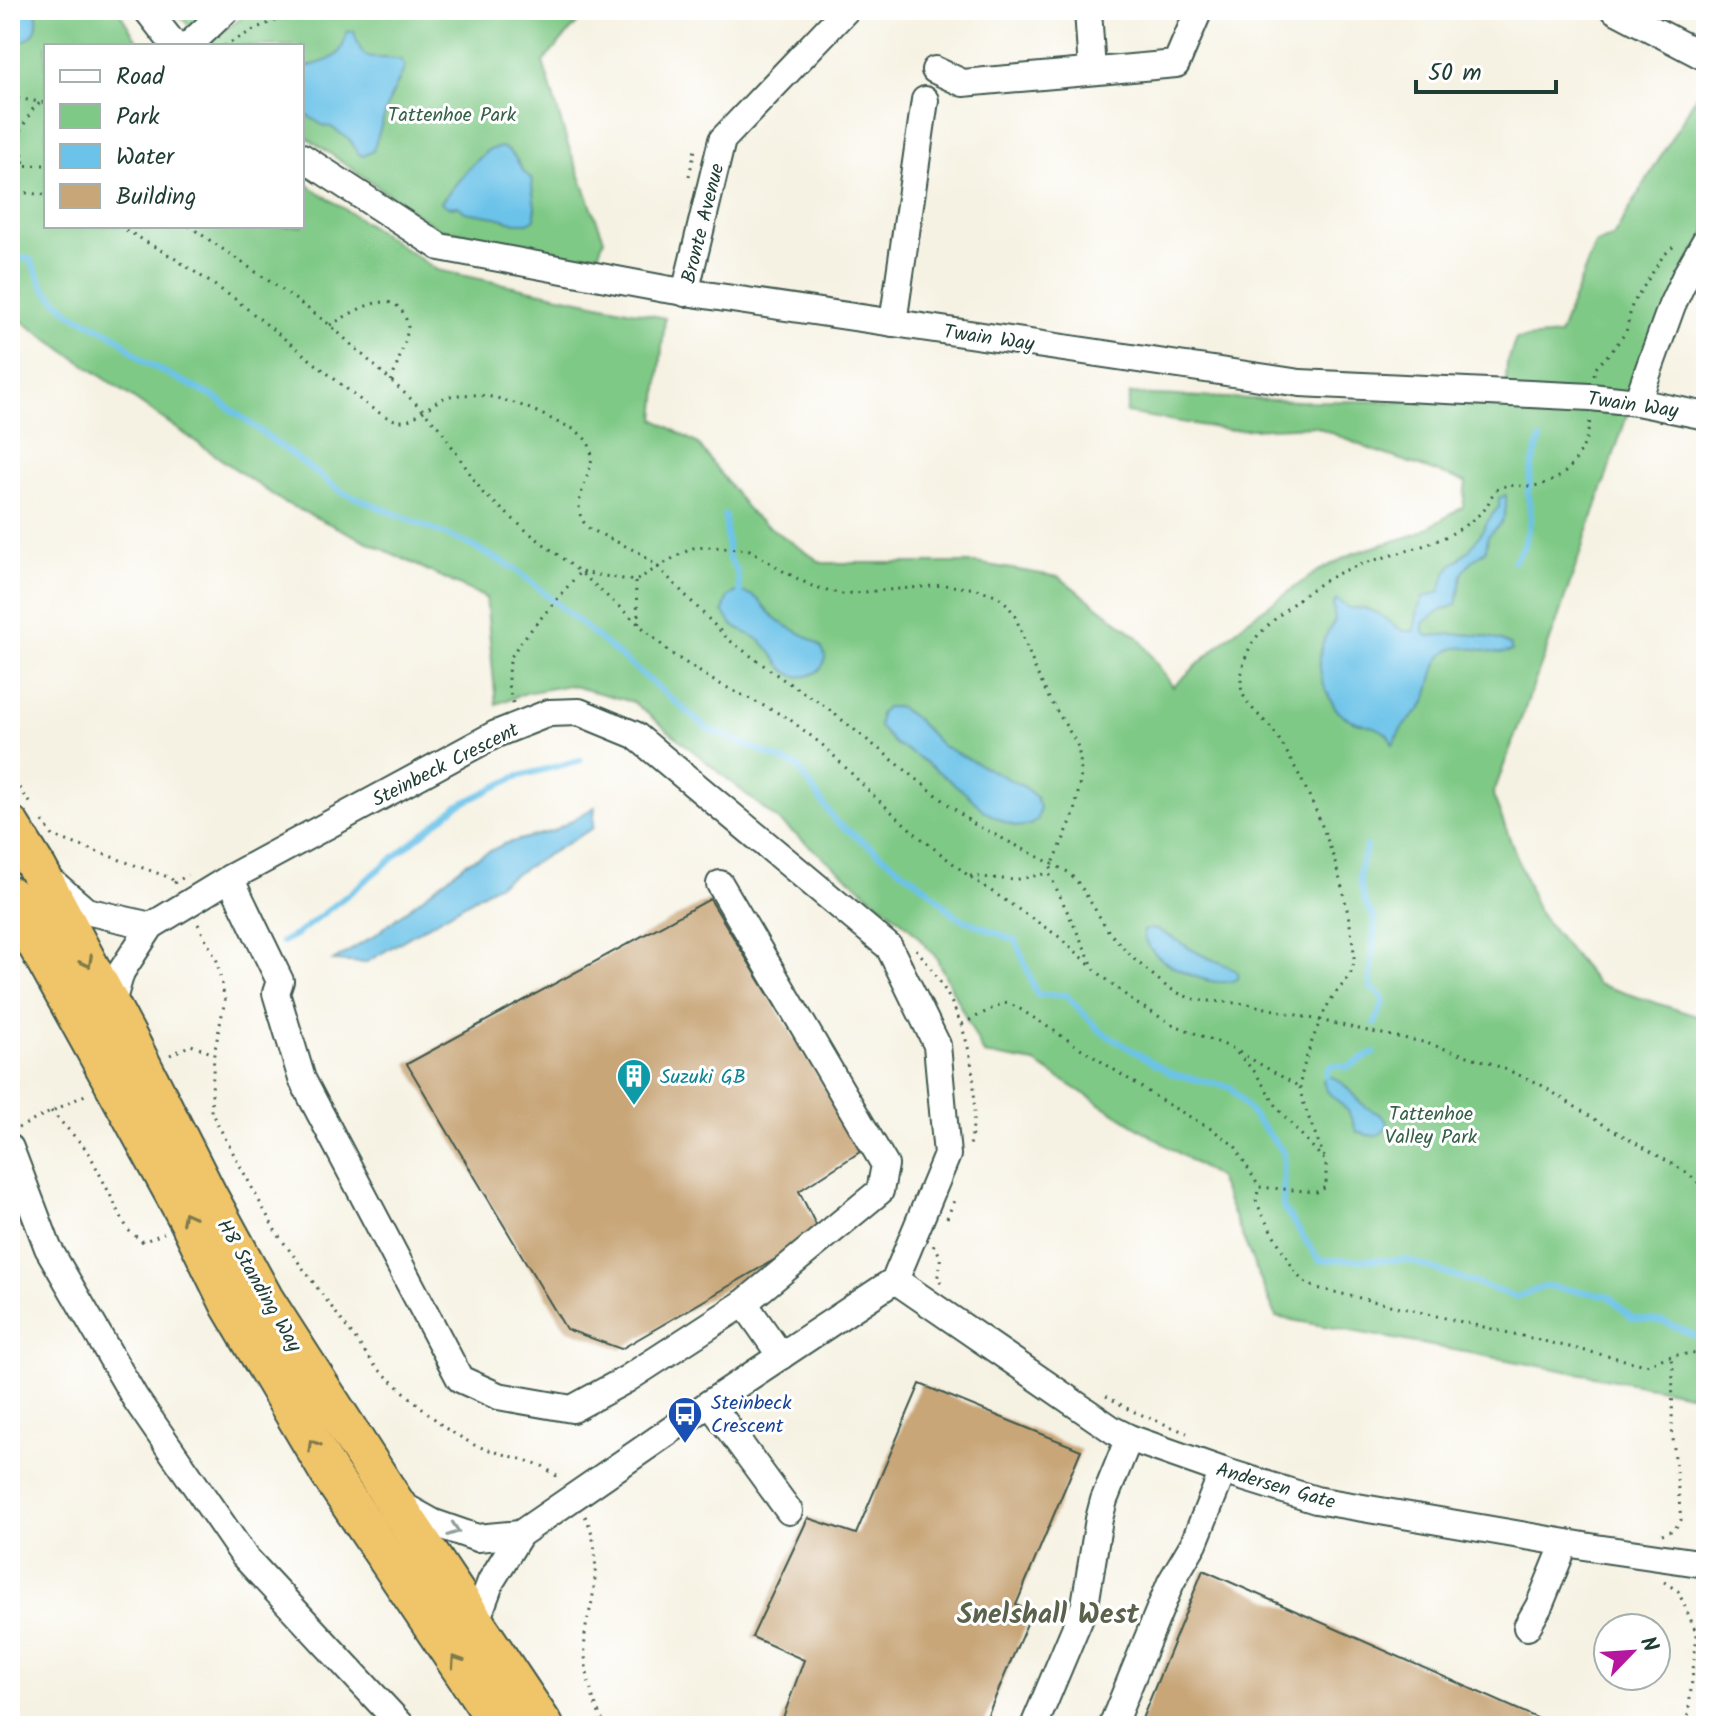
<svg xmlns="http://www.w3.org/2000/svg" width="1716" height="1736" font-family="Kalam,sans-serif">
<rect width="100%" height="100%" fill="#fff"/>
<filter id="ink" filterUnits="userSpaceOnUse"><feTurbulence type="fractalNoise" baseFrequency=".0125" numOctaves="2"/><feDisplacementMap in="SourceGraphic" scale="16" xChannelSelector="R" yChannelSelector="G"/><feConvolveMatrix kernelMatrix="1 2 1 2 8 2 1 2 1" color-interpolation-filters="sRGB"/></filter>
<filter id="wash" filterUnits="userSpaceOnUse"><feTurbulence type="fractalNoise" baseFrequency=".006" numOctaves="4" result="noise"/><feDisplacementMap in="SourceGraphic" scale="32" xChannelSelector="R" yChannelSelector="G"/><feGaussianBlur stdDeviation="1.8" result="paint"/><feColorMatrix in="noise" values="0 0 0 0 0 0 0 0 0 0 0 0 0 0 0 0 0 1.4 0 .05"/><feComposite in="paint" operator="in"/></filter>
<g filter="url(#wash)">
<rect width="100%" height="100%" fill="#f6f2e3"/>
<g fill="#7fc986" stroke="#4f835d" stroke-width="2">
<polygon points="10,10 118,10 136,39 142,46 46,46 46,226 302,226 302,181 437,270 665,318 655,419 698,444 752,515 822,563 976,563 1059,577 1138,637 1173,687 1246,621 1318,571 1354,553 1417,534 1463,507 1466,482 1372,450 1315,426 1229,430 1126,413 1130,394 1299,401 1505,402 1507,363 1516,339 1559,335 1595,244 1613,237 1706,80 1706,231 1632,401 1555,627 1493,795 1538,912 1597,984 1706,1019 1706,1397 1276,1317 1218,1178 1035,1063 984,1054 936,957 909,927 633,702 569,685 526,693 496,704 486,598 283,502 10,313"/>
<polygon points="174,10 206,10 220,33 249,13 257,10 589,10 543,62 567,142 604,239 595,263 437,228 302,134 302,46 208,46"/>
</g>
<g fill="#6cc3e9" stroke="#46808e" stroke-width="2">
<path d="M10 10H36C41 32 32 42 10 44Z"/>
<path d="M354 31C364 70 372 53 401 60L405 67 389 101 373 151 363 156 358 153 350 140 331 127 324 126 302 112V69C329 58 340 64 347 32Z"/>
<path d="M502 147C505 149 509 151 512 154 520 162 520 172 531 178L535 207V219L528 223H516L496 217 465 212 458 206 448 207 441 202 469 168 488 150Z"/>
<path d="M1506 495C1507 515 1504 523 1488 536L1486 549C1478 557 1466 564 1462 575 1460 585 1460 594 1456 604L1439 612 1423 623V631L1427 636C1455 634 1484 631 1510 645L1512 651C1493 658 1475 644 1456 648 1432 652 1434 682 1426 700 1421 712 1410 718 1402 728 1398 733 1396 740 1393 745 1391 741 1390 737 1387 734 1374 723 1353 725 1340 713 1334 708 1330 699 1327 692 1315 668 1318 642 1335 621L1333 605 1336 600 1349 608 1366 609 1377 613 1403 631H1414L1418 609 1423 597 1440 592C1442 584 1444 575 1449 568 1456 560 1467 555 1473 545 1483 532 1487 518 1499 507V498Z"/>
<path d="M736 592C763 594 758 604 775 618 787 629 805 633 818 644 836 660 816 680 796 676 781 673 773 651 762 642 753 634 743 633 735 627 730 624 727 616 723 612L727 598Z"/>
<polygon points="886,707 899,707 917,720 942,746 1023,786 1036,797 1040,807 1038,819 1030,825 1017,827 1002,821 983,810 967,794 936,770 912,753 895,744 879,727 880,713"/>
<polygon points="595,807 593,828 365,963 333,961 374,936 466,863 504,844 553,831"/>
<path d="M1155 929C1175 937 1184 946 1202 955 1214 961 1226 963 1237 972V979C1214 993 1138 958 1144 930Z"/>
<path d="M1326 1076C1346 1078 1352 1099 1368 1108 1377 1114 1383 1113 1388 1124 1382 1139 1370 1137 1357 1132L1348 1111 1327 1091 1323 1082Z"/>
</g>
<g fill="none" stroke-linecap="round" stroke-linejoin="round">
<g stroke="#6cc3e9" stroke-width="6">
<polyline points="10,256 31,260 44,288 70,313 117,337 144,362 216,398 342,492 466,543 514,568 708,729 798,767 835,821 928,889 955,916 1016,941 1037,995 1066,995 1100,1031 1172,1074 1230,1087 1284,1153 1283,1207 1319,1260 1407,1260 1516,1297 1547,1286 1609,1296 1632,1318 1665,1322 1698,1337 1706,1338"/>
<polyline points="725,515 728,556 737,572 740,593"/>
<polyline points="1514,561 1524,546 1531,518 1528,492 1532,466 1540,440"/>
<path d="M1366 846C1366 857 1360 862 1360 870 1359 888 1365 905 1375 919L1370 987 1381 996 1384 1002 1375 1023"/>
<polyline points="282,942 297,934 350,893 457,806 516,777 581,760"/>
<polyline points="1326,1076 1328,1069 1333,1065 1348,1067 1374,1053"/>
</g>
</g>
<g id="blocks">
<g fill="#c8a678">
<polygon points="710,899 863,1150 799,1191 820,1233 621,1349 566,1329 407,1064"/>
<polygon points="920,1384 1081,1450 1016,1605 1032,1612 983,1726 780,1726 804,1660 752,1637 808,1518 856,1534"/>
<polygon points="1203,1570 1555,1726 1139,1726"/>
</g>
</g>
</g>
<g filter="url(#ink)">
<use href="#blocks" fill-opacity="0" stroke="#3f584e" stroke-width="2"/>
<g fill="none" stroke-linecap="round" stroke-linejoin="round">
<g stroke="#3f584e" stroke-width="30">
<g id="minor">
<polyline points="147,10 175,46"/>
<polyline points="1088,10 1092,71"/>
<polyline points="1615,10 1701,55"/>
<polyline points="188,46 226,10"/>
<polyline points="935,70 963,83 1176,64 1199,10"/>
<polyline points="302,157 440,247 665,289 1300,383 1591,397 1637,402 1706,416"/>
<polyline points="685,293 722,140 846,10"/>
<polyline points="893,323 925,100"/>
<polyline points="1637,402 1672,305 1686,275 1706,240"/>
<polyline points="230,878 280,981 276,993 302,1079 460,1379 498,1396 572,1409 627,1379 744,1303 880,1191 885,1165 720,884"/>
<polyline points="52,882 86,911 151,926"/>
<polyline points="111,1006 121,972 151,926 230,878 496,734 549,713 579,712 635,735 889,947 937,1045 947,1155 895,1280 710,1403 520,1534 491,1581 475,1624"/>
<polyline points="10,1148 48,1248 135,1398 244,1556 402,1726"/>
<polyline points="895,1280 1113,1430 1129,1438 1223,1471 1316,1500 1596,1548 1706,1564"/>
<polyline points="744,1303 781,1356"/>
<polyline points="710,1403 789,1511"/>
<polyline points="400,1504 434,1523 477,1538 520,1534"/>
<polyline points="1527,1627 1539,1606 1565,1543"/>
<polyline points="1034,1726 1085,1605 1099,1519 1104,1500 1129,1438"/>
<polyline points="1112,1726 1171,1582 1194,1543 1223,1471"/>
</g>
</g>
<g stroke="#3f584e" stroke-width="42">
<g id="highway">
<polyline points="10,825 37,868 132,1046"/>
<polyline points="10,896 102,1062"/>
<polyline points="159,1099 207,1194 264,1299 393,1500 544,1726"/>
<polyline points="131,1115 189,1221 230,1305 330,1474 500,1726"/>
</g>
</g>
<g stroke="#3f584e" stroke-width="3" stroke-dasharray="2 6" stroke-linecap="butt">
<polyline points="224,46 259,27 304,10"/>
<polyline points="10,97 46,103"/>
<polyline points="10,107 20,131 24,165"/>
<polyline points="20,131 33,109 41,102"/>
<polyline points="10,166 46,165"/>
<polyline points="689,176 696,145"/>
<polyline points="10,191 46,195"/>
<path d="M119 226 174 258 235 299 368 406C377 411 390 421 401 421 418 421 432 400 450 396 487 390 526 405 557 422 565 425 573 428 579 433 616 462 556 500 590 529L640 553 659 568 729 640 784 680 822 704 972 823 1068 872 1080 885 1109 932 1134 959 1167 987 1182 995 1197 1000 1248 1004 1372 1032 1423 1042 1490 1063 1538 1083 1599 1122 1688 1173 1701 1186 1706 1198V1268"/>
<path d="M189 226 288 294 330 325 423 410 441 430 483 493 528 532 580 572 635 581 675 557 693 548 712 547 750 550 783 571 812 586 842 594 944 585 976 589 996 595 1008 605 1016 618 1036 671 1049 698 1077 744 1080 758 1081 774 1075 812 1049 873 1095 970 1134 1002 1172 1024 1232 1048 1255 1072 1279 1110 1326 1162V1187L1317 1192 1259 1187 1256 1200 1262 1215 1297 1275 1307 1284 1317 1288 1646 1365C1670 1355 1679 1353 1706 1354"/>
<path d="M330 325C348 316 385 288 402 311 405 316 408 323 408 328 406 342 396 367 391 382"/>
<polyline points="1594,375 1594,370 1614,348 1626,332 1632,305 1663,256 1675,245"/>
<polyline points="635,582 639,626"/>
<polyline points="513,703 508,685 508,672 511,657 519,644 580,572 672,654 714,681 788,718 825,747 875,797 917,835 969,876 1058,936 1093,967"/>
<polyline points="10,775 32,805"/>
<polyline points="43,821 53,836 171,878 174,883"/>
<polyline points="970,876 1014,880 1049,873"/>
<polyline points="174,883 188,875"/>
<polyline points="198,924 217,961 225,1000 214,1054 211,1112 276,1232 376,1367 445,1428 476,1446 541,1465 561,1479"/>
<path d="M916 949C964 1006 984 1071 970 1146"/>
<polyline points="962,1024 1003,1003 1010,1004 1020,1009 1164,1102 1213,1130 1235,1146 1259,1187"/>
<polyline points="1239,1052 1298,1086"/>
<polyline points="170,1055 191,1045 214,1054"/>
<polyline points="51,1111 88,1151 128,1230 143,1242 164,1233"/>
<polyline points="18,1128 87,1094"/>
<path d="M1324 1157C1318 1139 1302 1105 1300 1088 1299 1071 1320 1018 1329 1003 1344 978 1358 978 1353 944 1343 870 1316 799 1277 736 1265 717 1240 705 1241 682 1241 669 1246 653 1253 642 1258 634 1267 627 1274 620 1297 599 1323 578 1354 567 1386 555 1420 550 1451 534 1462 528 1476 518 1485 509 1490 502 1491 493 1498 489 1509 482 1526 488 1539 485 1570 479 1588 448 1590 418"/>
<polyline points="947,1218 956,1196"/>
<path d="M933 1245C943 1256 941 1265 937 1279L942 1284"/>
<polyline points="1106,1396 1130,1410 1187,1433"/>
<path d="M585 1516C598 1540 597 1574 592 1601 590 1613 585 1625 585 1637 583 1665 591 1703 606 1726"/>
<polyline points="1662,1534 1674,1530 1681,1520 1672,1428 1673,1367 1670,1355"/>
<polyline points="1664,1582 1678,1591 1697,1634 1687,1726"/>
</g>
<use href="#minor" stroke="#fff" stroke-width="26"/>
<use href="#highway" stroke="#f0c469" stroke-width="38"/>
<g stroke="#3f584e" stroke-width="42" stroke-linecap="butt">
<g id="highway-bridge">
<polyline points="132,1046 159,1099"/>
<polyline points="102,1062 131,1115"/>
</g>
</g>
<use href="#highway-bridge" stroke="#f0c469" stroke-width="38"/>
</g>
<defs><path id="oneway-chevron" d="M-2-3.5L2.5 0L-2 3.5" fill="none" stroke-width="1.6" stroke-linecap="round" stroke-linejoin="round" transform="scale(2)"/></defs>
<g stroke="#7d7a4c">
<use href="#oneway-chevron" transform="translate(87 962) rotate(62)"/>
<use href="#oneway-chevron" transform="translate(187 1217) rotate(-118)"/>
<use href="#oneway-chevron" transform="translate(313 1445) rotate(-121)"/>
<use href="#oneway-chevron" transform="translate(456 1661) rotate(-124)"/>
</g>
<use stroke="#8f9e9a" href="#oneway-chevron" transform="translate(454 1530) rotate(19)"/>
</g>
<defs>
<g id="building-pin" transform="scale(1.8)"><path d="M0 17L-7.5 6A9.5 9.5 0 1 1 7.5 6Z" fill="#0f9aa8" stroke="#fff"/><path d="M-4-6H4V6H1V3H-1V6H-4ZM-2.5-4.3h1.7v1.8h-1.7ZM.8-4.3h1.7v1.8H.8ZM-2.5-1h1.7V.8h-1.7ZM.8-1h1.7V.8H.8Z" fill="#fff"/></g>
<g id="bus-pin" transform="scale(1.8)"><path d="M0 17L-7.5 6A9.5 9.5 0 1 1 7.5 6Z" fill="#1a4fb4" stroke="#fff"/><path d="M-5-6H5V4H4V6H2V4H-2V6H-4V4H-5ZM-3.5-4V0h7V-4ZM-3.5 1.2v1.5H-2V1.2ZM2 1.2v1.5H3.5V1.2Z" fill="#fff"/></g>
</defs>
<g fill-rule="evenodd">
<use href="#building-pin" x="634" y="1076"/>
<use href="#bus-pin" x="685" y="1414"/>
</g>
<g text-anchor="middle" stroke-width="6" stroke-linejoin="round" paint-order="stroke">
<g font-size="20" fill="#376048" stroke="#fff">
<text x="452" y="121">Tattenhoe Park</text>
<text x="1431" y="1120">Tattenhoe<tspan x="1431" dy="23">Valley Park</tspan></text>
</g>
<g font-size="20" fill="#1f3d34" stroke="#fff">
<text transform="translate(702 223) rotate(-76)" y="7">Bronte Avenue</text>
<text transform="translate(989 337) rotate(8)" y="7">Twain Way</text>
<text transform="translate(1633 404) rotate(8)" y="7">Twain Way</text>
<text transform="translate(445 764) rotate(-27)" y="7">Steinbeck Crescent</text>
<text transform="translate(260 1285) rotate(60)" y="7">H8 Standing Way</text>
<text transform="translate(1276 1485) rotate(16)" y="7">Andersen Gate</text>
</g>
<g font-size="20" fill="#0d838f" stroke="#fff" text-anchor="start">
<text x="660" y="1083">Suzuki GB</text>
</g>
<g font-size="20" fill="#164399" stroke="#fff" text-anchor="start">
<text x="711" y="1409">Steinbeck<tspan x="711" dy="23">Crescent</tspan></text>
</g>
<g font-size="28" font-weight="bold" fill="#5a624c" stroke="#fff">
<text x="1048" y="1623">Snelshall West</text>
</g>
</g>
<rect width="1716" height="1736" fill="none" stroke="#fff" stroke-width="40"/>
<rect x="44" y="44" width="260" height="184" fill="#ffffff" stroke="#a5b1ae" stroke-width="2"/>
<rect x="60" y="70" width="40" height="12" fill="#ffffff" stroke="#a5b1ae" stroke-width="2"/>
<text x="116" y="84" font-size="24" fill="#1f3d34">Road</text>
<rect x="60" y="104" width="40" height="24" fill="#7fc986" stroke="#a5b1ae" stroke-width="2"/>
<text x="116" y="124" font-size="24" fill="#1f3d34">Park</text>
<rect x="60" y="144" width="40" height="24" fill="#6cc3e9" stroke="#a5b1ae" stroke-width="2"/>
<text x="116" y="164" font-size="24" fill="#1f3d34">Water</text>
<rect x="60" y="184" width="40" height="24" fill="#c8a678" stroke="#a5b1ae" stroke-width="2"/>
<text x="116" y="204" font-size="24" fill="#1f3d34">Building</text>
<g transform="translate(1632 1652) rotate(65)"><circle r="38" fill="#ffffff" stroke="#a5b1ae" stroke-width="2"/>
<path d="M0-6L14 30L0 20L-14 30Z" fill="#b5179e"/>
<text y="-12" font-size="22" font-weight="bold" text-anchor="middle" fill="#1f3d34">N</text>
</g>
<path d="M1416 80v12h140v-12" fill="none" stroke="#1f3d34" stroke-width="4"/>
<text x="1428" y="80" font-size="24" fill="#1f3d34" stroke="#ffffff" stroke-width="6" paint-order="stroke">50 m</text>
</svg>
